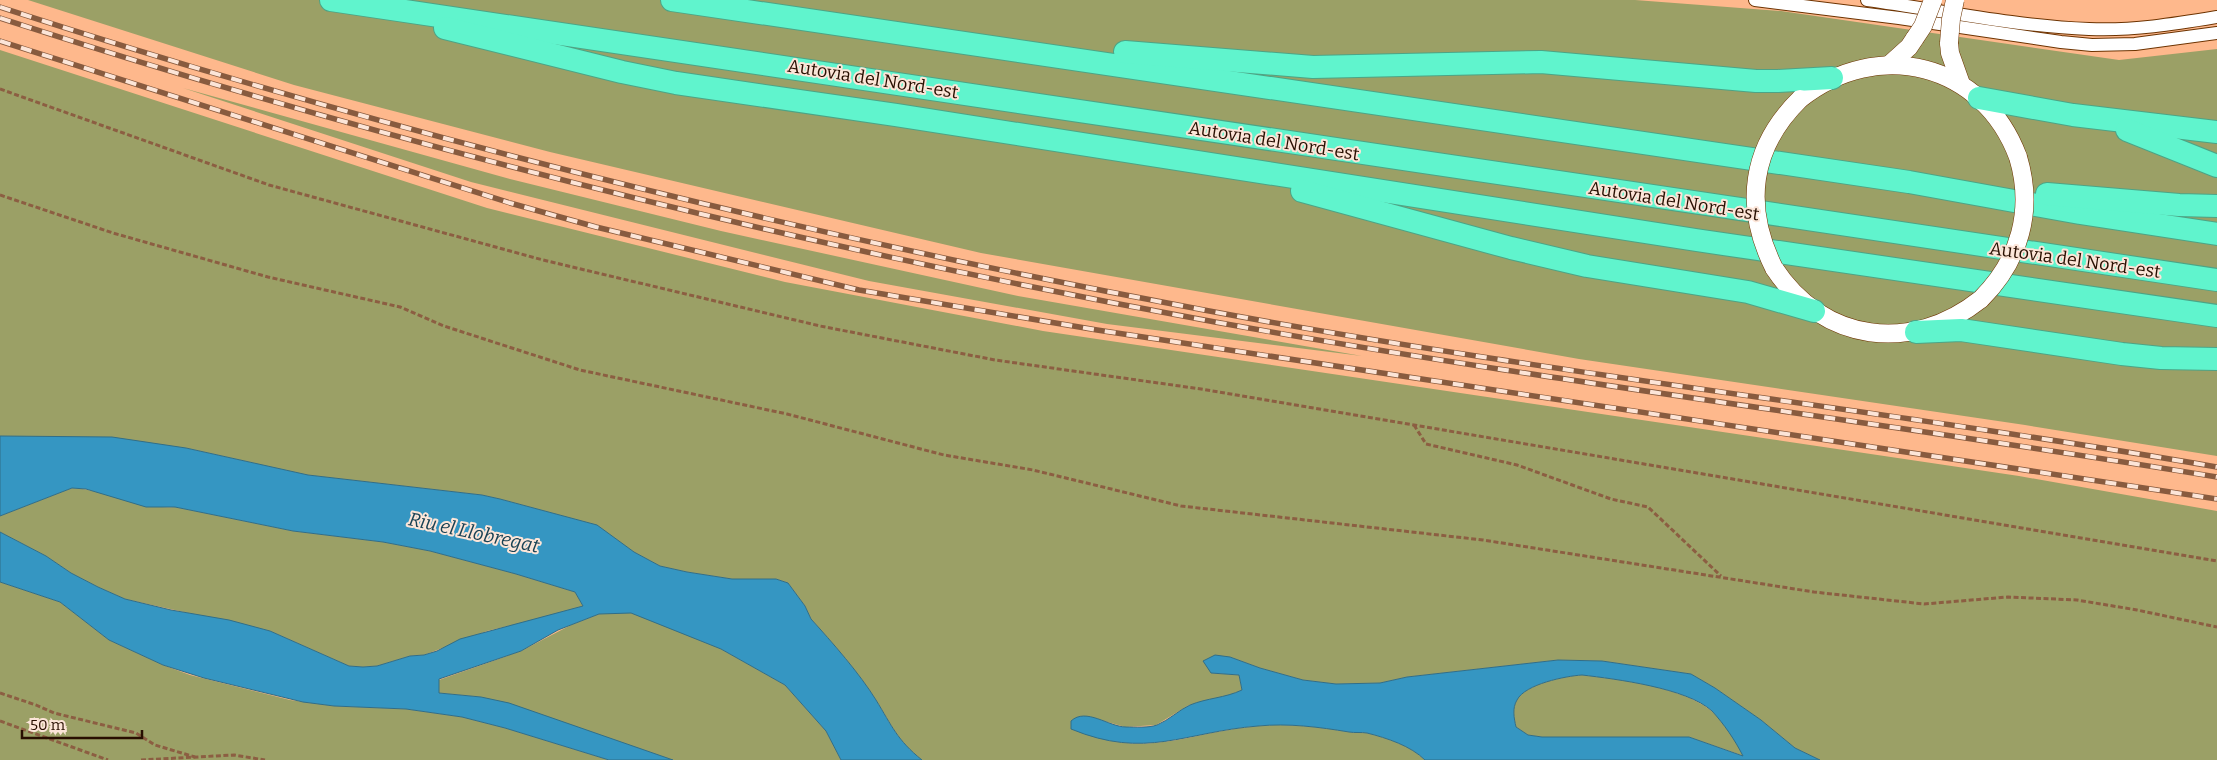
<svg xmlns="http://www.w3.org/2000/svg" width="2217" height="760" font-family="Bitter,serif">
<rect width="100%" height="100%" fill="#feb88c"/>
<g fill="#9ba066">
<polygon points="28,0 1635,0 1781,11 2119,60 2217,49 2217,456 2025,425 1579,359 981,253 550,152 294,85"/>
<path d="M0 50 487 208 785 282 1043 331 2019 476 2217 511V760H1820L1795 748 1761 720 1715 688 1691 674 1602 661 1558 660 1407 677 1380 683 1336 684 1303 680 1260 668 1230 657 1211 673 1239 675 1242 690 1229 696 1189 705 1156 725 1125 727 1090 717 1072 729C1148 760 1183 733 1258 726 1288 723 1319 727 1349 732 1355 733 1361 732 1367 733 1387 738 1411 746 1425 760H922C899 743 891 724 876 700 860 674 832 642 811 619L805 606 788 583 776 579H732L687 572 660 566 634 552 596 525 500 499 482 495 307 475 186 448 0 436Z"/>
<polygon points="183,88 510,179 721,231 1018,296 1362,356 1107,324 869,281 471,182"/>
<path d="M72 488C108 490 140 510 175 507L293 531 383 542 430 551 516 574 575 592 583 606 542 618 487 631 424 655 410 656 377 666 363 667 349 666 270 631 125 599 98 587 71 573 46 556 0 532V516Z"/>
<polygon points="0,582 60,602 109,640 163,665 190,675 290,700 334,706 406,709 462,717 505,728 609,760 0,760"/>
<polygon points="615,612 631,613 645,617 721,649 785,685 826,731 841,760 673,760 481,697 439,693 439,680 521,651 571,625 599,614"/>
<path d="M1582 675C1618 679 1680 687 1709 709 1724 721 1734 740 1744 756L1689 737H1542L1528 735 1516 727C1514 718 1512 708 1517 700 1525 684 1566 676 1582 675Z"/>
</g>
<g fill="#3596c2" stroke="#316e88" fill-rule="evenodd">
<path d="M0 436 112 437 186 448 308 475 482 495 500 499 597 525 634 552 660 566 687 572 732 579H776L788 583 805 606 811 619C832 642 860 674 876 700 892 726 897 740 922 760H841L826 731 785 685 721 649 631 613 599 614 558 630 521 651 439 679V693L481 697 509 703 673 760H609L505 728 462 717 406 709 334 706 303 702 204 678 163 665 109 640 60 602 0 582V532L46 556 71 573 98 587 125 599 171 610 229 620 270 631 349 666 363 667 377 666 410 656 424 655 437 651 460 639 583 606 575 592 516 574 430 551 383 542 293 531 175 507H146L86 489 72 488 0 516Z"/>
<path d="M1215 655 1230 657 1260 668 1303 680 1336 684 1380 683 1407 677 1558 660 1602 661 1691 674 1715 688 1761 720 1795 748 1820 760H1425C1411 746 1387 738 1367 733 1361 732 1355 733 1349 732 1319 727 1288 723 1258 726 1184 732 1146 760 1071 729V721C1086 707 1109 727 1126 727 1135 727 1149 728 1157 725 1169 720 1179 710 1190 705 1207 698 1225 698 1242 690L1239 675 1211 673 1203 661ZM1582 675C1616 679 1687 688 1712 711 1724 724 1735 740 1743 756L1689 737H1542L1528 735 1516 727C1514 718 1512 708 1517 700 1525 684 1566 676 1582 675Z"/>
</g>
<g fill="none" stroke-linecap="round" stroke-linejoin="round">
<g stroke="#6d3300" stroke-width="14">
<g id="minor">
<polyline points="1755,0 1899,18 2061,42 2092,45 2135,44 2217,33"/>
<path d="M1867 0C1940 10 2014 26 2089 29 2132 31 2175 24 2217 17"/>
</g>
</g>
<g stroke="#6d3300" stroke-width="19">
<g id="secondary">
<polyline points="1949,43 1950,53 1961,84"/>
<polyline points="1889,65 1909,47 1915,38"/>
<path d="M1800 99C1878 37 1983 63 2018 157"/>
<path d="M1774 268C1823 343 1912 354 1981 299"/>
</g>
</g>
<g stroke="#4ca486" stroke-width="24">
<g id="motorway">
<path d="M331 0C960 88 1588 190 2217 280"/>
<polyline points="672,0 1909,182 2080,213 2217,234"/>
<polyline points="445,28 622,72 676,83 896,115 1696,240 2217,316"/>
<polyline points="1125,52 1313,67 1541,62 1756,81 1778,81 1832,78"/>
<polyline points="1979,98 2073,115 2217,132"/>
<polyline points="2127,130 2217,166"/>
<polyline points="1302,191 1511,248 1587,266 1748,292 1814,311"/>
<polyline points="2047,194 2179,205 2217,206"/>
<polyline points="1916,332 1961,330 2122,354 2161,358 2217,359"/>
</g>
</g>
<g stroke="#8c5e42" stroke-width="3" stroke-dasharray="5 2.5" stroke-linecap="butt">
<polyline points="0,89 269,185 543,260 820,326 995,360 1201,389 2217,561"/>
<polyline points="0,195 113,233 268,277 400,307 444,326 580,370 787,414 944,455 1033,470 1181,506 1483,540 1814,592 1924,604 2008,597 2077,600 2137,610 2217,627"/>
<polyline points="1414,425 1426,444 1517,465 1611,499 1648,507 1721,576"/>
<polyline points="0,693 36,705 54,713 136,733 155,745 195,757"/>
<polyline points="0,721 108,760"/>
<polyline points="141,760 234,755 265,760"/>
</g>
<use href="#minor" stroke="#fff" stroke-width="12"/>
<use href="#secondary" stroke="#fff" stroke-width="18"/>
<use href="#motorway" stroke="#60f4cd" stroke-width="22"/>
<g stroke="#885b3f" stroke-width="5.5">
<g id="rail">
<path d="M0 7C393 134 798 234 1204 310 1540 373 1880 409 2217 467"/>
<path d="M0 18C397 146 804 247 1215 322 1548 382 1883 422 2217 477"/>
<polyline points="0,41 510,203 596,227 859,290 1097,330 2217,499"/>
</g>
</g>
<use href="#rail" stroke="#fce5d8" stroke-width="4" stroke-dasharray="11" stroke-linecap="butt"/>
<g stroke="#6d3300" stroke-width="19" stroke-linecap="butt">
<g id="secondary-bridge">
<polyline points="1915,38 1923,26 1933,0"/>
<polyline points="1949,43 1951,19 1955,0"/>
<path d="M1774 268C1743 206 1751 147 1800 99"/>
<path d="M1981 299C2020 260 2034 210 2018 157"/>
</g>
</g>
<use href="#secondary-bridge" stroke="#fff" stroke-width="18"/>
</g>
<g text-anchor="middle" stroke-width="4" stroke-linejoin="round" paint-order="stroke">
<g font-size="18" fill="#280f01" stroke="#fce5d8">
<text transform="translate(873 79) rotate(9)" y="6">Autovia del Nord-est</text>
<text transform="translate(1274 141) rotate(9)" y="6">Autovia del Nord-est</text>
<text transform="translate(1674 201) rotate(9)" y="6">Autovia del Nord-est</text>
<text transform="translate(2075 260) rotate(8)" y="6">Autovia del Nord-est</text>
</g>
<g font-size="19" font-style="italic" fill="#184154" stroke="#fce5d8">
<text transform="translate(474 532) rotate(12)" y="7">Riu el Llobregat</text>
</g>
</g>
<path d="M22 730v8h120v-8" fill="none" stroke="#280f01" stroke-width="2.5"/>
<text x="30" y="730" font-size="15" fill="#280f01" stroke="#fce5d8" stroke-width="4" paint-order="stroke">50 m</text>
</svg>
